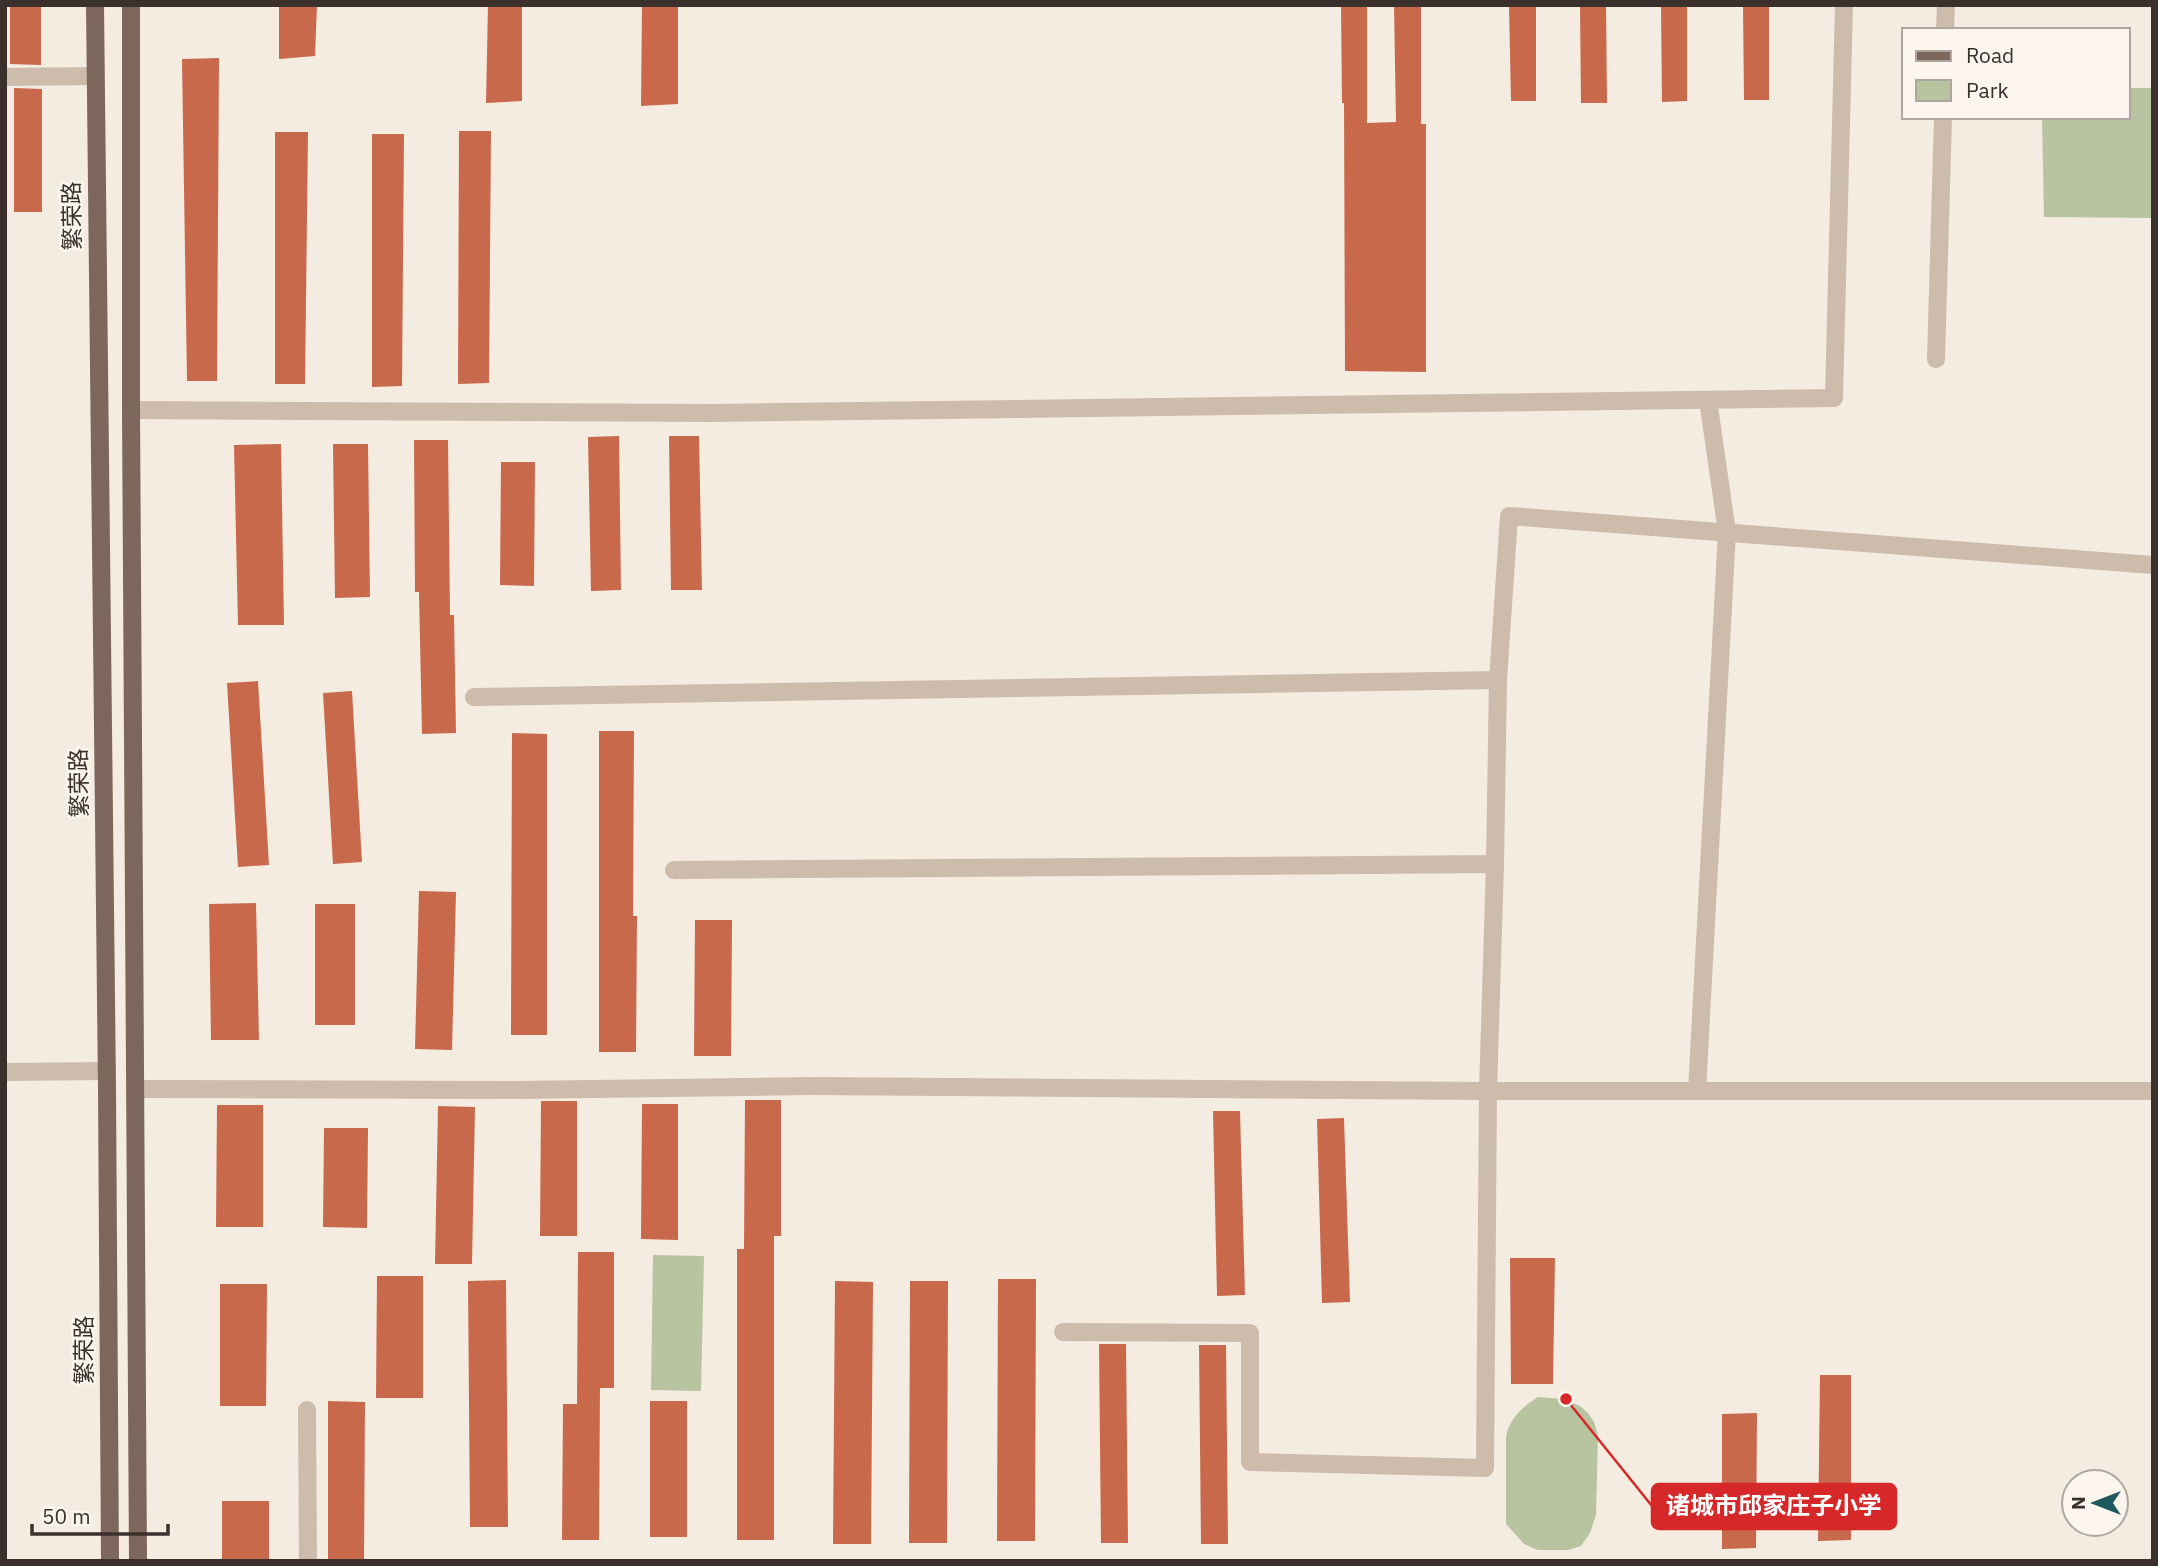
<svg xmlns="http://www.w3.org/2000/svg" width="2158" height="1566" font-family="'IBM Plex Sans','Noto Sans SC',sans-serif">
<rect width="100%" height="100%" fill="#f4ebe1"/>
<g fill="#b8c4a0">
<polygon points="2128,88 2153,88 2153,218 2044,217 2042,117 2128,117"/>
<polygon points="653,1255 704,1256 701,1391 651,1390"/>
<path d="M1538 1397 1563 1399 1580 1406 1588 1413 1594 1422 1598 1435 1596 1515 1590 1533 1581 1546 1568 1550H1538L1524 1544 1506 1524V1437C1509 1419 1522 1407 1538 1397Z"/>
</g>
<g fill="#c8694b">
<polygon points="10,5 41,5 41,65 10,64"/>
<polygon points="279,5 317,5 315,56 279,59"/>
<polygon points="488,5 522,5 522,101 486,103"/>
<polygon points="642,5 678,5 678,104 641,106"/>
<polygon points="1341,5 1367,5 1367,123 1396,122 1394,5 1421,5 1421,124 1426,124 1426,372 1345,371 1344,103 1342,103"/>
<polygon points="1509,5 1536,5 1536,101 1511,101"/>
<polygon points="1580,5 1606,5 1607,103 1581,103"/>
<polygon points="1661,5 1687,5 1687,101 1662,102"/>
<polygon points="1743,5 1769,5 1769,100 1744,100"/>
<polygon points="219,58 217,381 187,381 182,59"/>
<polygon points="14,88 42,89 42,212 14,212"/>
<polygon points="459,131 491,131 489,383 458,384"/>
<polygon points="275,132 308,132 305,384 275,384"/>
<polygon points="372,134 404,134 402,386 372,387"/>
<polygon points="619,436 621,590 591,591 588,437"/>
<polygon points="669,436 699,436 702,590 671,590"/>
<polygon points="414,440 448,440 450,615 454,615 456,733 422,734 419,592 415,592"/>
<polygon points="281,444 284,625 238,625 234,445"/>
<polygon points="333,444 368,444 370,597 335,598"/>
<polygon points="501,462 535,462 534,586 500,585"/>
<polygon points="258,681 269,865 238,867 227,683"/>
<polygon points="352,691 362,862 333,864 323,693"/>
<polygon points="599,731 634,731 633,916 637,916 636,1052 599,1052"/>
<polygon points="512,733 547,734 547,1035 511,1035"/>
<polygon points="419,891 456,892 452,1050 415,1049"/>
<polygon points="256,903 259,1040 211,1040 209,904"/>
<rect x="315" y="904" width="40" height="121"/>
<polygon points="695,920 732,920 731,1056 694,1056"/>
<polygon points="745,1100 781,1100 781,1236 774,1236 774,1540 737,1540 737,1249 744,1249"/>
<polygon points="541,1101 577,1101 577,1236 540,1236"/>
<polygon points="642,1104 678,1104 678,1240 641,1239"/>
<polygon points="217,1105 263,1105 263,1227 216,1227"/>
<polygon points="438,1106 475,1107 472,1264 435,1264"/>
<polygon points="1213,1111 1240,1111 1245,1295 1217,1296"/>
<polygon points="1344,1118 1350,1302 1322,1303 1317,1119"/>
<polygon points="324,1128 368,1128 367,1228 323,1227"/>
<polygon points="578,1252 614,1252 614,1388 600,1388 599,1540 562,1540 563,1404 577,1404"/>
<polygon points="1510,1258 1555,1258 1553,1384 1511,1384"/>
<polygon points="377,1276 423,1276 423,1398 376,1398"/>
<polygon points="998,1279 1036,1279 1035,1541 997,1541"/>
<polygon points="506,1280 508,1527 470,1527 468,1281"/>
<polygon points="835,1281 873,1282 871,1544 833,1544"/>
<polygon points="910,1281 948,1281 947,1543 909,1543"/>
<polygon points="220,1284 267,1284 266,1406 220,1406"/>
<polygon points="1099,1344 1126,1344 1128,1543 1101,1543"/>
<polygon points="1199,1345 1226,1345 1228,1544 1201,1544"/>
<polygon points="1820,1375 1851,1375 1851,1540 1818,1541"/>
<polygon points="328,1401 365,1402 364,1561 328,1561"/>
<rect x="650" y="1401" width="37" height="136"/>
<polygon points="1757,1413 1756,1548 1722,1549 1722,1414"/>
<rect x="222" y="1501" width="47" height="60"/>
</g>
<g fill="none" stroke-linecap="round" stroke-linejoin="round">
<g stroke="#cdbbac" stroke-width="18">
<polyline points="1945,30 1946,5"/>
<polyline points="5,77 95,76"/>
<polyline points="1936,359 1943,117"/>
<polyline points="131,410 715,413 1834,398 1844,5"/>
<polyline points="474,697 1498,680 1509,516 2153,565"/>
<polyline points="674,870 1495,864 1498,680"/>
<polyline points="5,1072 107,1071"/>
<polyline points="135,1089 516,1090 811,1086 1488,1091 2153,1091"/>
<polyline points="1697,1091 1727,532 1708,400"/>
<polyline points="1063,1332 1250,1333 1250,1462 1485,1468 1488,1091 1495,864"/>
<polyline points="307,1410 308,1561"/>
</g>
<g stroke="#7d675c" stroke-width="18">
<polyline points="95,5 107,1089 110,1561"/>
<polyline points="131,5 131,410 138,1561"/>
</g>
</g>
<g text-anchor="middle" stroke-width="5" stroke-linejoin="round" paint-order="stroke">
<g font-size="23" fill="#3b302b" stroke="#fbf5ee">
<text transform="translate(72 216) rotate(-91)" y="8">繁荣路</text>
<text transform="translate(79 783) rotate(-91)" y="8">繁荣路</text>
<text transform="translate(84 1350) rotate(-90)" y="8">繁荣路</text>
</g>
</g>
<path fill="none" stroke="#d62828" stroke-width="2.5" d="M1566 1399L1652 1506"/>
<circle fill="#d62828" stroke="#fbf5ee" stroke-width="2.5" cx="1566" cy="1399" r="7"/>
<rect fill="#d62828" stroke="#d62828" stroke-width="2.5" x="1652" y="1484" width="244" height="45" rx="7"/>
<g font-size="24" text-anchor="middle" font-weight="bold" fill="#fff">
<text x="1774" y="1514">诸城市邱家庄子小学</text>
</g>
<rect width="2158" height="1566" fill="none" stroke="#3b302b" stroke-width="14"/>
<rect x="1902" y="28" width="228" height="91" fill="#fbf5ee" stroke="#aea6a0" stroke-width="2"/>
<rect x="1916" y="51" width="35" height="10" fill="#7d675c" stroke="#aea6a0" stroke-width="2"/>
<text x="1966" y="63" font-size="21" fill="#3b302b">Road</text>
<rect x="1916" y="80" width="35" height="21" fill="#b8c4a0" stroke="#aea6a0" stroke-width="2"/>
<text x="1966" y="98" font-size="21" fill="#3b302b">Park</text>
<g transform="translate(2095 1503) rotate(270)"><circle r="33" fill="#fbf5ee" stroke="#aea6a0" stroke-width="2"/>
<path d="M0-5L12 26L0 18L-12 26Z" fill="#1f5a5e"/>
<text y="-10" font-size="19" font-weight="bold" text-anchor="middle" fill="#3b302b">N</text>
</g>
<path d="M32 1524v10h136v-10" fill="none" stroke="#3b302b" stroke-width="3.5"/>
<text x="42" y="1524" font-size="21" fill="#3b302b" stroke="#fbf5ee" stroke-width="5" paint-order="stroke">50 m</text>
</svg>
